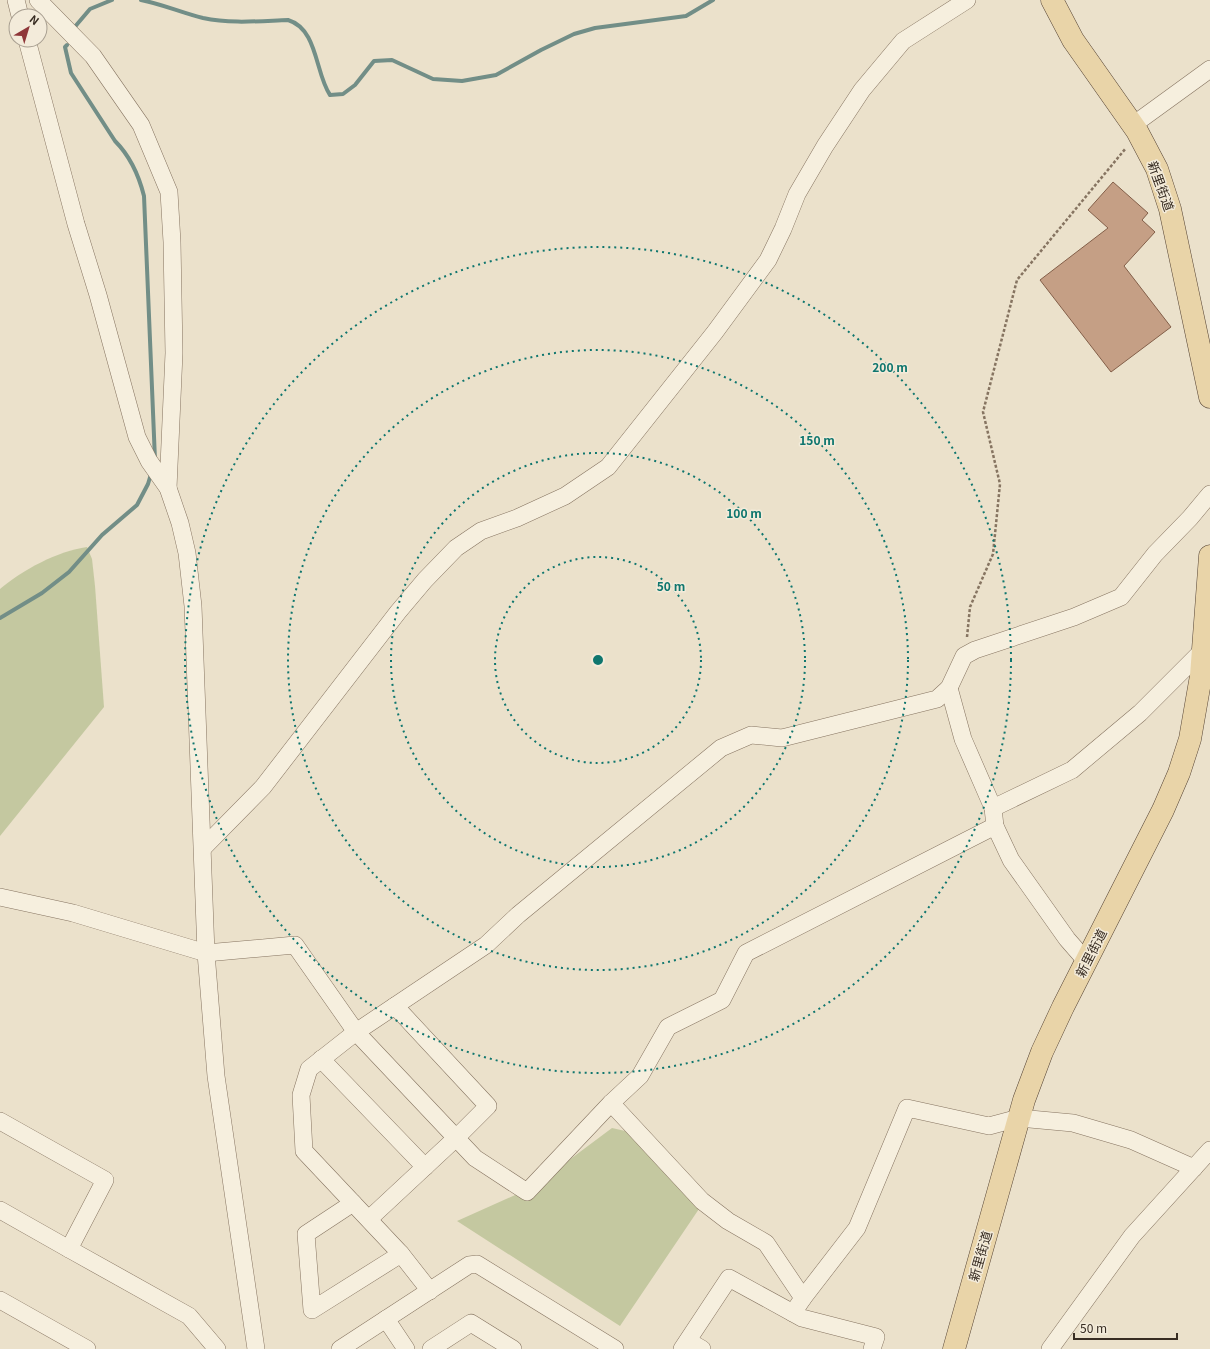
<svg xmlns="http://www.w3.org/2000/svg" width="1210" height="1349" font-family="Georgia,'Noto Sans JP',serif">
<rect width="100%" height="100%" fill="#ebe1cb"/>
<g fill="#c4c8a0">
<path d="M87 547 92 559 95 586 104 707 0 836V589C22 570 58 551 87 547Z"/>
<polygon points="612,1128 647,1136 703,1203 620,1326 457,1221 533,1187"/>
</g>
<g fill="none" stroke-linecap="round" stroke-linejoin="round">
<g stroke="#728e87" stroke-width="4">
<path d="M141 0C162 4 182 13 203 18 231 24 260 21 288 20 318 29 315 73 330 95L343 94 355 85 374 61 392 60 433 79 462 81 496 75 541 50 574 34 595 28 686 16 713 0"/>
<polyline points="73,29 90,9 112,0"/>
<path d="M67 45 65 47 71 73 115 141C130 156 139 176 144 196L155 460"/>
<polyline points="0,618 42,593 69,572 102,535 137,505 148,484 151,474"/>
</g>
</g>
<polygon fill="#c59f85" stroke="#835f49" points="1113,182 1148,213 1142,220 1155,232 1124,266 1171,327 1111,372 1040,280 1108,228 1088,210"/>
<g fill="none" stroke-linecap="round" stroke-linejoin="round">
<g stroke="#867461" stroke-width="18">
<g id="minor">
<polyline points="16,0 20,16"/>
<polyline points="38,0 93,56 141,125 169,192 172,242 174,353 168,488"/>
<polyline points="27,40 76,224 98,295 137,437 149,461 168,488 180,523 187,553 193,606 206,953 216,1076 256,1349"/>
<polyline points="1133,125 1210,69"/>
<polyline points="949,688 963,739 993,808 995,826 1011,860 1067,939 1087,962"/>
<polyline points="993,808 1072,770 1140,713 1203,650"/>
<polyline points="204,847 263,787 398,612 425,580 456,548 481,531 517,518 565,496 608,467 715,332 768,260 783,229 797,194 825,146 862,90 903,41 967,0"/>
<polyline points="0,897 73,913 206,953 295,945 356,1032 475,1158 527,1192 611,1103 640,1076 668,1027 722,1000 746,953 995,826"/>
<polyline points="321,1059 425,1167"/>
<polyline points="611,1103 702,1201 728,1221 766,1243 803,1298 793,1313"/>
<polyline points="0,1121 105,1180 69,1249 189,1316 217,1349"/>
<polyline points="353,1203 306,1234 312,1310 401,1254"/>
<polyline points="0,1210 69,1249"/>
<polyline points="369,1219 456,1138 488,1106 395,1006"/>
<polyline points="430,1291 401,1254 304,1151 301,1095 309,1069 356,1032 486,945 518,915 721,748 751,735 782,738 937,699 949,688 964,656 975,650 1074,617 1121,597 1155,554 1190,518 1210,494"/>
<polyline points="803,1298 857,1228 907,1108 989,1126 1019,1118 1073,1123 1131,1140 1194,1168"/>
<polyline points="0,1300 87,1349"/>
<polyline points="386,1319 406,1349"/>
<polyline points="688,1341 702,1349"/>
<polyline points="340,1349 469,1265 477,1264 615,1349"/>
<polyline points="431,1349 471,1323 513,1349"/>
<polyline points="682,1349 729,1278 802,1318 876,1337 872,1349"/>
<polyline points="1050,1349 1132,1236 1210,1150"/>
</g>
</g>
<g stroke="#554334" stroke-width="23">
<g id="major">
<polyline points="1052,0 1073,40 1137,131 1157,169 1170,209 1210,397"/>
<polyline points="954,1349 1024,1100 1042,1052 1063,1007 1163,810 1179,773 1190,739 1201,676 1210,556"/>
</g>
</g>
<polyline stroke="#867461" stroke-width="2.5" stroke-dasharray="3 2" stroke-linecap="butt" points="967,637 970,607 993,554 1000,484 983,412 1017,280 1126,148"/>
<use href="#minor" stroke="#f6efde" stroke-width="17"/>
<use href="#major" stroke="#e9d4a8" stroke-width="22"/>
</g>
<g fill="none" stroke="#0f766e" stroke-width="2" stroke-dasharray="2 4">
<circle cx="598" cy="660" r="103"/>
<circle cx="598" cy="660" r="207"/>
<circle cx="598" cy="660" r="310"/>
<circle cx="598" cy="660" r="413"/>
</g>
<g text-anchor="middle" stroke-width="3" stroke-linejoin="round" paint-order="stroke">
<g font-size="13" fill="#382d23" stroke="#f3ebda">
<text transform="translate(1161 186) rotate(70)" y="5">新里街道</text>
<text transform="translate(1091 953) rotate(-63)" y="5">新里街道</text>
<text transform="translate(980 1256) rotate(-74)" y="5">新里街道</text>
</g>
</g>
<circle cx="598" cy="660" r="6" fill="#0f766e" stroke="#f3ebda" stroke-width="2"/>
<g font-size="12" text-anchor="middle" font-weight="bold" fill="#0f766e" stroke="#f3ebda" stroke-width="3" stroke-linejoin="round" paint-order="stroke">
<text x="890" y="372">200 m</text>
<text x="817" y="445">150 m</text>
<text x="744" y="518">100 m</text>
<text x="671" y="591">50 m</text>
</g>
<g transform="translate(28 28) rotate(38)"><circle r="19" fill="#f3ebda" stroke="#a89f91"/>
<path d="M0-3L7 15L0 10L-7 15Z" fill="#8f3739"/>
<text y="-6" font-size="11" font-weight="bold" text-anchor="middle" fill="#382d23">N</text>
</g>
<path d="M1074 1333v6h103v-6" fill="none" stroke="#382d23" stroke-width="2"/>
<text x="1080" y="1333" font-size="12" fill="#382d23" stroke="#f3ebda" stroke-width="3" paint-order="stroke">50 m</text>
</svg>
